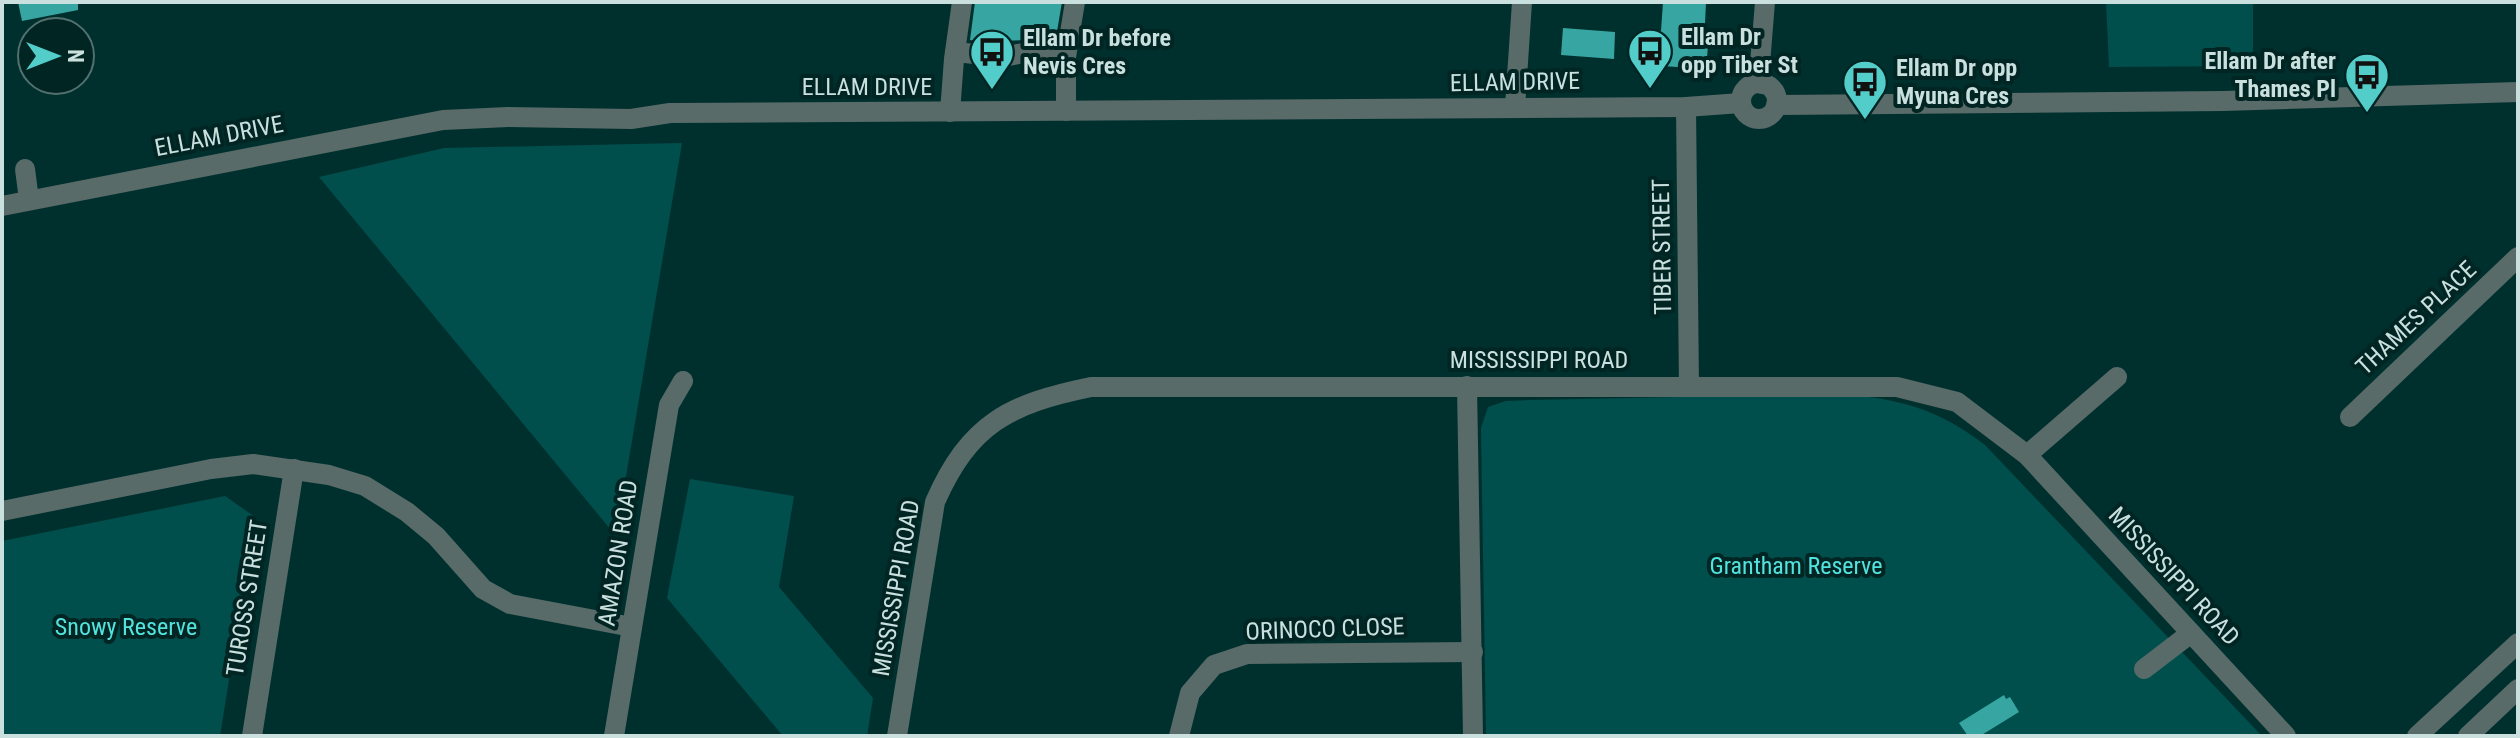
<svg xmlns="http://www.w3.org/2000/svg" width="2520" height="738" font-family="'Roboto Condensed',sans-serif">
<rect width="100%" height="100%" fill="#00302e"/>
<g fill="#004f4d">
<polygon points="2106,2 2253,2 2253,66 2109,67"/>
<polygon points="682,143 616,536 319,177 444,148"/>
<path d="M1836 394C1897 398 1935 407 1985 445L2262 736H1486L1481 428 1488 407 1506 401 1529 400Z"/>
<polygon points="690,479 794,496 779,587 873,698 867,736 783,736 667,598"/>
<polygon points="225,496 255,517 220,736 2,736 2,541"/>
</g>
<g fill="#37a6a2">
<polygon points="18,2 78,2 78,10 22,21"/>
<polygon points="975,2 1062,2 1055,43 1024,40 1006,41 1003,44 970,40"/>
<polygon points="1663,2 1706,2 1704,45 1708,46 1706,69 1648,65 1651,30 1661,31"/>
<polygon points="1563,28 1615,32 1614,59 1561,55"/>
<polygon points="2004,695 2006,699 2010,697 2019,712 1980,736 1968,736 1959,723"/>
</g>
<g fill="none" stroke-linecap="round" stroke-linejoin="round">
<g stroke="#586b69" stroke-width="20">
<polyline points="955,52 1004,57 1023,53 1066,57"/>
<circle cx="1759" cy="101" r="18"/>
<polyline points="1762,84 1760,64 1765,2"/>
<polyline points="1776,105 2223,101 2518,92"/>
<polyline points="1515,107 1522,2"/>
<polyline points="1686,107 1689,387"/>
<polyline points="1066,111 1066,57 1075,2"/>
<polyline points="950,112 954,59 962,2"/>
<polyline points="25,169 29,200"/>
<polyline points="2,206 443,120 508,117 631,119 670,113 1686,107 1741,103"/>
<polyline points="1467,386 1473,736"/>
<polyline points="2350,417 2518,257"/>
<polyline points="2027,455 2117,377"/>
<polyline points="2,511 211,469 253,464 329,475 365,486 407,512 436,536 483,589 510,604 632,627"/>
<polyline points="2144,669 2191,633"/>
<polyline points="252,736 294,469"/>
<polyline points="614,736 669,405 683,381"/>
<path d="M897 736 935 502C970 423 1009 404 1091 387H1897L1957 402 2027 455 2286 736"/>
<polyline points="1179,736 1190,693 1214,665 1247,654 1473,652"/>
<polyline points="2417,736 2518,643"/>
<polyline points="2468,736 2518,689"/>
</g>
</g>
<defs>
<g id="bus-pin" transform="scale(2.3)"><path d="M0 17L-7.5 6A9.5 9.5 0 1 1 7.5 6Z" fill="#53cdc9" stroke="#012523"/><path d="M-5-6H5V4H4V6H2V4H-2V6H-4V4H-5ZM-3.5-4V0h7V-4ZM-3.5 1.2v1.5H-2V1.2ZM2 1.2v1.5H3.5V1.2Z" fill="#111"/></g>
</defs>
<g fill-rule="evenodd">
<use href="#bus-pin" x="1650" y="51"/>
<use href="#bus-pin" x="992" y="52"/>
<use href="#bus-pin" x="2367" y="75"/>
<use href="#bus-pin" x="1865" y="82"/>
</g>
<g text-anchor="middle" stroke-width="8" stroke-linejoin="round" paint-order="stroke">
<g font-size="24" font-weight="bold" fill="#c9e0de" stroke="#012523" text-anchor="start">
<text x="1681" y="45">Ellam Dr<tspan x="1681" dy="28">opp Tiber St</tspan></text>
<text x="1023" y="46">Ellam Dr before<tspan x="1023" dy="28">Nevis Cres</tspan></text>
<text x="2336" y="69" text-anchor="end">Ellam Dr after<tspan x="2336" dy="28">Thames Pl</tspan></text>
<text x="1896" y="76">Ellam Dr opp<tspan x="1896" dy="28">Myuna Cres</tspan></text>
</g>
<g font-size="24" fill="#c9e0de" stroke="#012523">
<text transform="translate(1515 82) rotate(-1)" y="8">ELLAM DRIVE</text>
<text x="867" y="95">ELLAM DRIVE</text>
<text transform="translate(219 136) rotate(-11)" y="8">ELLAM DRIVE</text>
<text transform="translate(1662 247) rotate(-91)" y="8">TIBER STREET</text>
<text transform="translate(2416 318) rotate(-43)" y="8">THAMES PLACE</text>
<text x="1539" y="368">MISSISSIPPI ROAD</text>
<text transform="translate(618 553) rotate(-81)" y="8">AMAZON ROAD</text>
<text transform="translate(2174 576) rotate(47)" y="8">MISSISSIPPI ROAD</text>
<text transform="translate(896 588) rotate(-80)" y="8">MISSISSIPPI ROAD</text>
<text transform="translate(247 598) rotate(-81)" y="8">TUROSS STREET</text>
<text transform="translate(1325 629) rotate(-2)" y="8">ORINOCO CLOSE</text>
</g>
<g font-size="24" fill="#52e3de" stroke="#012523">
<text x="1796" y="574">Grantham Reserve</text>
<text x="126" y="635">Snowy Reserve</text>
</g>
</g>
<rect width="2520" height="738" fill="none" stroke="#c9e0de" stroke-width="8"/>
<g transform="translate(56 56) rotate(90)"><circle r="38" fill="#012523" stroke="#51706e" stroke-width="2"/>
<path d="M0-6L14 30L0 20L-14 30Z" fill="#53cdc9"/>
<text y="-12" font-size="22" font-weight="bold" text-anchor="middle" fill="#c9e0de">N</text>
</g>
</svg>
